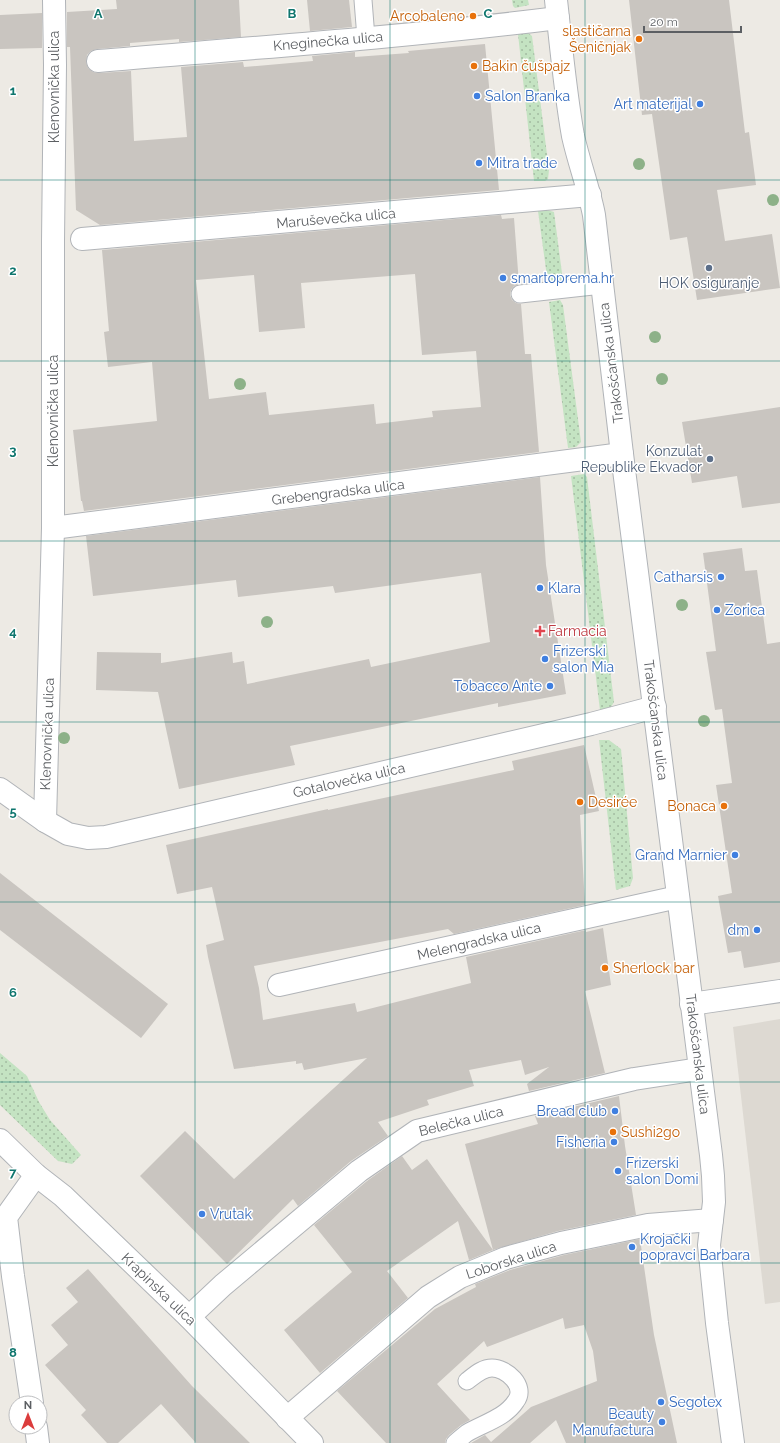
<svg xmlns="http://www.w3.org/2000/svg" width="780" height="1443" font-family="Raleway,sans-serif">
<defs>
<pattern id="green-dots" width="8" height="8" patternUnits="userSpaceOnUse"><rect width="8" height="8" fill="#c4e3c2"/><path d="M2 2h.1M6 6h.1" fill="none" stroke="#a2bba1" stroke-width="1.8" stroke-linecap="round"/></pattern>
</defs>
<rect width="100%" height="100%" fill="#edeae4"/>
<polygon fill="#ddd9d2" points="780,1019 780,1302 765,1304 733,1027"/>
<g fill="url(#green-dots)">
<polygon points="512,0 528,0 529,5 515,8 513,6"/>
<polygon points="527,32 532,36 549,170 548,179 545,181 534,181 518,34"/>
<polygon points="547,210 554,212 563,281 548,284 538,211"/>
<polygon points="560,300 563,305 581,442 576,447 568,448 549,302"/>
<polygon points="584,474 587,477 614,702 611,707 600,710 571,476"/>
<polygon points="599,740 609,740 621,749 633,878 630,886 616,890"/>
<polygon points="0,1053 27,1076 39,1102 50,1120 81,1155 72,1164 58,1161 0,1105"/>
</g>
<g fill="#c9c5c0" fill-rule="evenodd">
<polygon points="116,0 239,0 241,37 179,42 179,39 130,43 130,46 97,49 91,51 87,55 86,62 88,68 93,72 99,73 131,71 134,141 187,137 181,67 243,62 244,67 313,61 312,56 355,52 355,57 409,53 408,51 485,44 499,190 100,225 76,210 70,47 67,47 67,12 117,9"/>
<polygon points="307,0 349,0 352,27 310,31"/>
<polygon points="629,0 729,0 745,133 749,132 756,185 717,190 725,241 772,234 780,288 697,300 687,237 670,240 652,114 642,115"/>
<polygon points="42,13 42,48 0,49 0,15"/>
<path d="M501 215 502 219 514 218 519 284 514 286 511 290 510 295 512 300 516 303 521 304 525 354H531L539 452 84 511 82 501H81L73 430 157 421 152 362 108 367 104 332 109 331 102 250ZM415 274 422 355 476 351 481 407 432 411 433 417 376 424 374 404 269 415 266 392 209 399 196 280 254 275 259 332 305 328 301 283Z"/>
<polygon points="780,407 780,503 742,508 737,476 692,483 682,422"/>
<polygon points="540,477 546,565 566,694 498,707 498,703 290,746 295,765 179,789 158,692 96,690 97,652 161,653 161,663 232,652 233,663 244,661 247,684 369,659 371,667 490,642 481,573 335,593 333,586 238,597 236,580 93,596 86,536"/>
<polygon points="742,548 745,571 757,570 767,644 780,642 780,962 744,968 741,951 728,953 718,896 732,893 716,785 732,783 722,709 715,710 706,652 716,651 703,553"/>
<polygon points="584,745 599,811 580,815 585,905 454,934 448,929 254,966 259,988 263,1020 355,1003 357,1012 471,983 466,957 586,930 586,932 603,928 611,985 585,991 605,1073 529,1091 527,1084 549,1067 525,1075 521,1060 469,1070 474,1086 427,1100 429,1105 378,1122 388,1136 351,1161 298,1206 293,1199 227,1264 140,1176 185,1131 234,1179 367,1058 304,1070 302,1063 296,1064 296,1061 234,1069 208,957 206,945 224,940 212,887 177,894 166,845 328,809 328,810 514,770 512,761"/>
<polygon points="0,873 168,1004 141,1038 0,930"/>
<polygon points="619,1096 625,1146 636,1215 558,1231 493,1250 465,1144 538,1124 535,1116"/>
<polygon points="402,1156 412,1170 427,1159 493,1250 469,1260 458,1221 387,1271 408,1298 320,1373 284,1330 352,1272 314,1225 367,1181"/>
<polygon points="640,1239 654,1335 677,1443 566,1443 556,1420 530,1443 471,1443 485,1435 491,1442 531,1407 597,1381 593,1351 584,1325 565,1329 563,1318 487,1347 484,1341 437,1384 470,1420 461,1425 449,1435 446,1439 445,1443 386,1443 337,1391 435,1309 476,1287 475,1284 510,1270 564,1255"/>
<polygon points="88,1269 192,1386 250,1443 196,1443 161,1404 118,1443 107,1443 81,1415 86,1410 45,1365 68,1345 51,1325 78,1302 66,1288"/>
</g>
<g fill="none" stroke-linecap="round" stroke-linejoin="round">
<g stroke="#b1b4b8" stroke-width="19">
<g id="service">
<polyline points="363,0 366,38"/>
<polyline points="520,294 602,285"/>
<path d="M455 1443C459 1440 463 1436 467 1433 484 1423 505 1418 516 1401 527 1386 506 1368 492 1368 482 1368 475 1375 467 1381"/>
</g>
</g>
<g stroke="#b1b4b8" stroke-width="24">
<g id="minor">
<path d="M98 61C252 48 405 37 558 18"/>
<polyline points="82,239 590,195"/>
<polyline points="53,528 622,454"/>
<polyline points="0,789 45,821 68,834 88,838 106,837 591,724 655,707"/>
<polyline points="45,821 53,528 53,241 55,65 54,0"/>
<polyline points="279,985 678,897"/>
<polyline points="691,1004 780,991"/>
<polyline points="189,1317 223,1285 359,1171 417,1131 634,1079 699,1069"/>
<polyline points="32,1403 13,1276 6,1217 36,1175"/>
<polyline points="287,1418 428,1297 460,1277 506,1258 561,1243 648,1225 712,1220"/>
<polyline points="36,1427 38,1443"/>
</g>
</g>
<g stroke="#b1b4b8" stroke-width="24">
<g id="tertiary">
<path d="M556 0C561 45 565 91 573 136 579 163 589 189 594 215L622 454 711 1155 713 1176 714 1202 709 1245 717 1323 733 1443"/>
<polyline points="0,1140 36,1175 63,1196 189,1317 312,1443"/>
</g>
</g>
<use href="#service" stroke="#fff" stroke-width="17"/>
<use href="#minor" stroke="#fff" stroke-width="22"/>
<use href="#tertiary" stroke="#fff" stroke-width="22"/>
</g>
<g fill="#8db188">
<circle cx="639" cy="164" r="6"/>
<circle cx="773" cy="200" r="6"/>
<circle cx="655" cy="337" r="6"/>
<circle cx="662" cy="379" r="6"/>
<circle cx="240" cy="384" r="6"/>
<circle cx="682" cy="605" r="6"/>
<circle cx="267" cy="622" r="6"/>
<circle cx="704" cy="721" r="6"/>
<circle cx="64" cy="738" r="6"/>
</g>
<path fill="none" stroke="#0f766e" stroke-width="1" stroke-opacity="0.55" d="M195 0V1443M390 0V1443M585 0V1443M0 180H780M0 361H780M0 541H780M0 722H780M0 902H780M0 1082H780M0 1263H780"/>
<g fill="#e8710a" stroke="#fff" stroke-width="1.5">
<circle cx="473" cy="16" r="4"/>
<circle cx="639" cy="39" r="4"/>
<circle cx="474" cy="66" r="4"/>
<circle cx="580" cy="802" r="4"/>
<circle cx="724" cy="806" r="4"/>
<circle cx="605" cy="968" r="4"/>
<circle cx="613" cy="1132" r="4"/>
</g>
<g fill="#3f7fe0" stroke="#fff" stroke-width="1.5">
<circle cx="477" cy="96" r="4"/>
<circle cx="700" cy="104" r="4"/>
<circle cx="479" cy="163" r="4"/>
<circle cx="503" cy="278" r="4"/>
<circle cx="721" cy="577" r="4"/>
<circle cx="540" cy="588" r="4"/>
<circle cx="717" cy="610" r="4"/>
<circle cx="545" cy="659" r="4"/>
<circle cx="550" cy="686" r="4"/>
<circle cx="735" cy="855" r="4"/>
<circle cx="757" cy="930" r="4"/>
<circle cx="615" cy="1111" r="4"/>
<circle cx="614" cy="1142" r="4"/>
<circle cx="618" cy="1171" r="4"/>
<circle cx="202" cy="1214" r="4"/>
<circle cx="632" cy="1247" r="4"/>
<circle cx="661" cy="1402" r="4"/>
<circle cx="662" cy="1422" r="4"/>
</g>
<g fill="#5c6f8a" stroke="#fff" stroke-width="1.5">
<circle cx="709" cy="268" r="4"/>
<circle cx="710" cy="459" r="4"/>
</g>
<path fill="#e0444e" stroke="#fff" stroke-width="1.5" d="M538 625h4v4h4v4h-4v4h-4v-4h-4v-4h4z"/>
<g text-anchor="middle" stroke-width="3" stroke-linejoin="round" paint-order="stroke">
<g font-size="14" fill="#c56008" stroke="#fff" text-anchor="start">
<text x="465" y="21" text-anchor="end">Arcobaleno</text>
<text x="631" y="36" text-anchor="end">slastičarna<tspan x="631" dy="16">Šeničnjak</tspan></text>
<text x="482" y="71">Bakin čušpajz</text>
<text x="588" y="807">Desirée</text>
<text x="716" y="811" text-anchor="end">Bonaca</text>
<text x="613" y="973">Sherlock bar</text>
<text x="621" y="1137">Sushi2go</text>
</g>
<g font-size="14" fill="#5c5f63" stroke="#fff">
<text transform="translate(328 41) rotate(-5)" y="5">Kneginečka ulica</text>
<text transform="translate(54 87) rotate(-90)" y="5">Klenovnička ulica</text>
<text transform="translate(336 218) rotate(-5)" y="5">Maruševečka ulica</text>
<text transform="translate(611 363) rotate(-97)" y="5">Trakošćanska ulica</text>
<text transform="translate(53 411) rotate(-90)" y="5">Klenovnička ulica</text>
<text transform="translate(338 492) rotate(-7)" y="5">Grebengradska ulica</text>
<text transform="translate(656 720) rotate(83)" y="5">Trakošćanska ulica</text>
<text transform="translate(47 734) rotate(-88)" y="5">Klenovnička ulica</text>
<text transform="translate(349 780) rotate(-13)" y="5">Gotalovečka ulica</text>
<text transform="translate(479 941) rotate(-13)" y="5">Melengradska ulica</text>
<text transform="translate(698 1054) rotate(83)" y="5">Trakošćanska ulica</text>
<text transform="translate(461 1121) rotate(-14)" y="5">Belečka ulica</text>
<text transform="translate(511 1260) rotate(-18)" y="5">Loborska ulica</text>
<text transform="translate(159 1289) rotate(44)" y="5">Krapinska ulica</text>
</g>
<g font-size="14" fill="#366cbe" stroke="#fff" text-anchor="start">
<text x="485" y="101">Salon Branka</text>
<text x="692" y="109" text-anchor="end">Art materijal</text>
<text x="487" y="168">Mitra trade</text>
<text x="511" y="283">smartoprema.hr</text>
<text x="713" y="582" text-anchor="end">Catharsis</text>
<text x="548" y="593">Klara</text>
<text x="725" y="615">Zorica</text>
<text x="553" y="656">Frizerski<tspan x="553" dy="16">salon Mia</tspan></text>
<text x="542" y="691" text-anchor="end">Tobacco Ante</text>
<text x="727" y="860" text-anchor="end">Grand Marnier</text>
<text x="749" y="935" text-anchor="end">dm</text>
<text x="607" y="1116" text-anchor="end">Bread club</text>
<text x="606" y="1147" text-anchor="end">Fisheria</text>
<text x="626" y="1168">Frizerski<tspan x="626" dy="16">salon Domi</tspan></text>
<text x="210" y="1219">Vrutak</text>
<text x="640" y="1244">Krojački<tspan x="640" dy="16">popravci Barbara</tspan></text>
<text x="669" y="1407">Segotex</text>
<text x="654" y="1419" text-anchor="end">Beauty<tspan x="654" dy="16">Manufactura</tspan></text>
</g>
<g font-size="14" fill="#4e5e75" stroke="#fff">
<text x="709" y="288">HOK osiguranje</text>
<text x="702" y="456" text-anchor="end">Konzulat<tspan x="702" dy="16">Republike Ekvador</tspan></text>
</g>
<g font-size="14" fill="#be3a42" stroke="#fff" text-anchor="start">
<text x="548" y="636">Farmacia</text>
</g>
</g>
<g font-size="13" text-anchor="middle" font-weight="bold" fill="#0f766e" stroke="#fff" stroke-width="3" stroke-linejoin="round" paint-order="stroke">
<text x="98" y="18">A</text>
<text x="292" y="18">B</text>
<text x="488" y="18">C</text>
<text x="13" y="95">1</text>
<text x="13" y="275">2</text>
<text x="13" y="455">3</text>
<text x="13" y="636">4</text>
<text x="13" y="816">5</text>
<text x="13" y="997">6</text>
<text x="13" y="1177">7</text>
<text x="13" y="1357">8</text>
</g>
<g transform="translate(28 1415)"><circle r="19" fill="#ffffff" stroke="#bebfc1"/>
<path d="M0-3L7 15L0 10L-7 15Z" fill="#db3c3c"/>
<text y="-6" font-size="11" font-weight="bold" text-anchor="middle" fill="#5c5f63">N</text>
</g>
<path d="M644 26v6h97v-6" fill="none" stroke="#5c5f63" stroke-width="2"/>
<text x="650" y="26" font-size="12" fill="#5c5f63" stroke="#ffffff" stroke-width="3" paint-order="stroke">20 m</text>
</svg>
